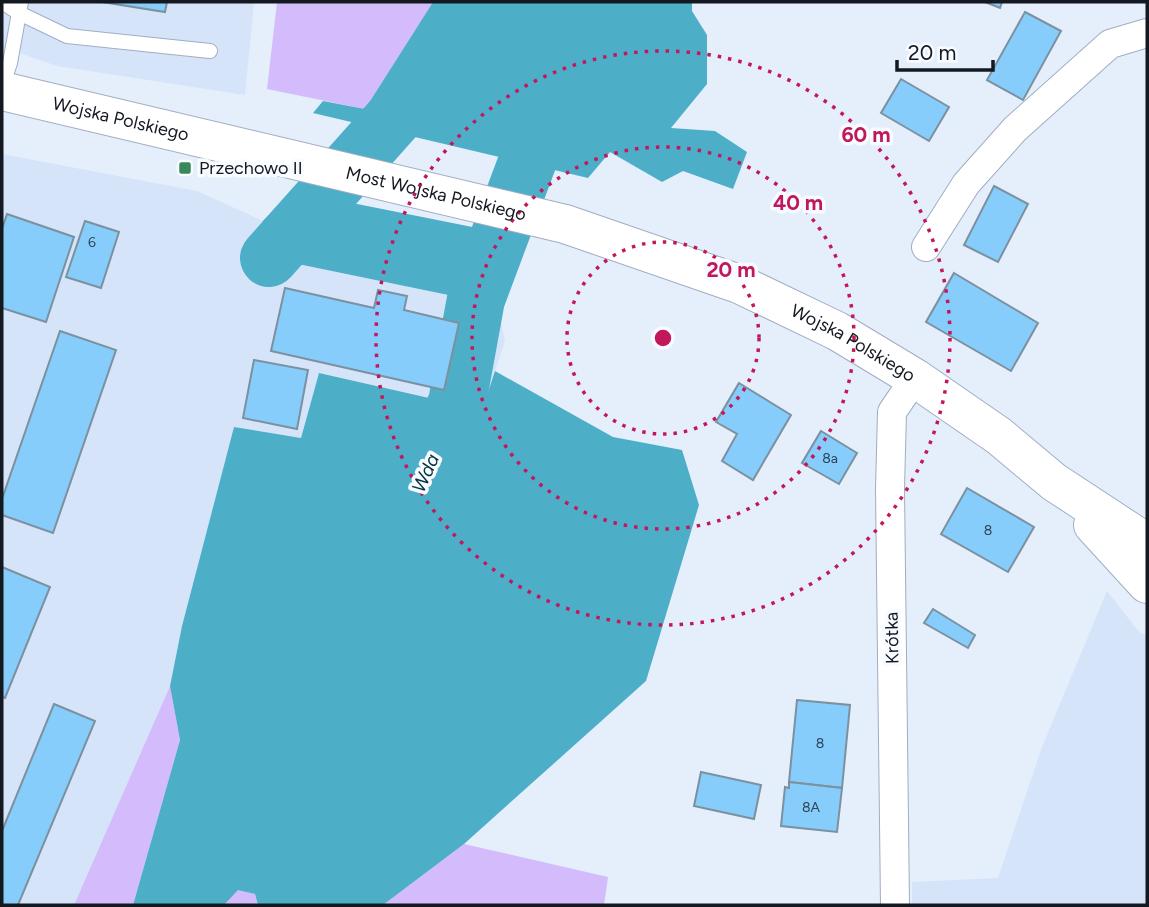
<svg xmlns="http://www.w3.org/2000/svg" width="1149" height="907" font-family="Figtree,sans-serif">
<rect width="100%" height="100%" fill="#e5eefb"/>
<g fill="#d6e4fa">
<polygon points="2,2 254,2 245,95 57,66 2,47"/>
<polygon points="2,154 197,191 263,221 259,256 497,305 505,341 482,410 319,373 301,438 234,427 182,626 170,686 74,905 2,905"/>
<polygon points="1107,591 1140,633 1147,635 1147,905 912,905 912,882 998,878 1042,747"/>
</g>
<g fill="#d4bcfc">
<polygon points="277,2 433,2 365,109 267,89"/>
<polygon points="170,686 180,740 133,905 74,905"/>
<polygon points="464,844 608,877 604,905 383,905"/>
<polygon points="238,889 255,894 258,905 224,905"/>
</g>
<g fill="#4daec8">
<polygon points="433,2 692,2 692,11 707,35 707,84 671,128 715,131 747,152 733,189 683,171 662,182 610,152 588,178 313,113 323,101 365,109"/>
<polygon points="292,191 518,236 497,305 259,256 263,221"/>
<polygon points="495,371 613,437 682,450 699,505 646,681 464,844 383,905 258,905 255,894 238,890 224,905 133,905 180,740 170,686 182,626 234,427 301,438 319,373 482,410"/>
</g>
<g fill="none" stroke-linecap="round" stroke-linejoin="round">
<g stroke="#4daec8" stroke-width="58">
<polyline points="269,258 409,101 447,84"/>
<polyline points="424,474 457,403 476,299 587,2"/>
</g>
</g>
<g fill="#86cdfc" stroke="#7b919f" stroke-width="2">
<polygon points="102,2 167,2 165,12"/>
<polygon points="985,2 1002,2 1000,8"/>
<polygon points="1025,12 1061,31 1023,100 987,80"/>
<polygon points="901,79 949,107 929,141 881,113"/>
<polygon points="994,186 1028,204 998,262 964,245"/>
<polygon points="7,214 74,237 46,322 2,308 2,229"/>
<polygon points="85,221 119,232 101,288 66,277"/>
<polygon points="954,273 1038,323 1011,371 926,322"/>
<polygon points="285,288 374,308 378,290 407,296 404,310 459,323 444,390 271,351"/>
<polygon points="60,331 116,350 53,533 2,515 2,499"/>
<polygon points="254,360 308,370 297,429 243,418"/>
<polygon points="739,383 791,415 753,480 722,461 737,434 716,422"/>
<polygon points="821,431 857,453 839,484 802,463"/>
<polygon points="967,488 1034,527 1008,572 941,534"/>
<polygon points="2,567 50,587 5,698 2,697"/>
<polygon points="933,609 975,635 968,648 924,623"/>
<polygon points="797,700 850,705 842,788 789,782"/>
<polygon points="54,704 95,721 18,905 2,905 2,831"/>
<polygon points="701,772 761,785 754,819 694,806"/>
<polygon points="789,782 842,788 837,832 781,826 785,787 789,788"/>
</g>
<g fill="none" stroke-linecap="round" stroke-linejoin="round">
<g stroke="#a1adc2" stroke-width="16">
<g id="lane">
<polyline points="2,2 19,13 67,36 210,51"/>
<polyline points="2,87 10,63 21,2"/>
</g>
</g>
<g stroke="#a1adc2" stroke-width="30">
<g id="street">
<polyline points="926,247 966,184 1015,129 1110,44 1147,33"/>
<polyline points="895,905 890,489 892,412 915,378"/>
</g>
</g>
<g stroke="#a1adc2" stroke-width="40">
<g id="secondary">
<path id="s1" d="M2 91 565 224 739 284 837 331 915 378 999 436 1054 482 1147 543"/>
<polyline points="1093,525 1147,584"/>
</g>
</g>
<use href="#lane" stroke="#fff" stroke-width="14"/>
<use href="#street" stroke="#fff" stroke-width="28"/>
<use href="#secondary" stroke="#fff" stroke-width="38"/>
</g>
<g fill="none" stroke="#c2185b" stroke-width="3.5" stroke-dasharray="3.5 7">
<circle cx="663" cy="338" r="96"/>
<circle cx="663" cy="338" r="191"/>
<circle cx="663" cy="338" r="287"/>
</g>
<rect fill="#398859" stroke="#f8fbff" stroke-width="2.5" x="178" y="161" width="14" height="14" rx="3.5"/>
<g text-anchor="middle" stroke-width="7" stroke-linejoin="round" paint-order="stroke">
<g font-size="14" fill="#304557">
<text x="92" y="247">6</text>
<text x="830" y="463">8a</text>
<text x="988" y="535">8</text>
<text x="820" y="748">8</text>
<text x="811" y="812">8A</text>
</g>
<g font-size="18" fill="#141820" stroke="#f8fbff">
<text dy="6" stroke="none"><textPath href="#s1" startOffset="122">Wojska Polskiego</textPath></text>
<text dy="6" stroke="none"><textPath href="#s1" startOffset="446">Most Wojska Polskiego</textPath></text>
<text dy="6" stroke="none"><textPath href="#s1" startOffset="891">Wojska Polskiego</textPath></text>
<text transform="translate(892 638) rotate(-91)" y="6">Krótka</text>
</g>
<g font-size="18" fill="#141820" stroke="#f8fbff" text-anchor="start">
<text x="199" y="174">Przechowo II</text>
</g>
<g font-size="19" font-style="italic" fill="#02323d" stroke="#f8fbff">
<text transform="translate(425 473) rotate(-66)" y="7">Wda</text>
</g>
</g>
<circle cx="663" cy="338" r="10" fill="#c2185b" stroke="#f8fbff" stroke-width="3.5"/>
<g font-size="21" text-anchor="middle" font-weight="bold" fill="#c2185b" stroke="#f8fbff" stroke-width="7" stroke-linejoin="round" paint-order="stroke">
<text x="866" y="142">60 m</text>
<text x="798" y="210">40 m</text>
<text x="731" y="277">20 m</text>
</g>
<rect width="1149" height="907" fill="none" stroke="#141820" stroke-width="7"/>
<path d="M897 60v10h96v-10" fill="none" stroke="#141820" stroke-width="3.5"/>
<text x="908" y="60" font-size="21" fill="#141820" stroke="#f8fbff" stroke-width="5" paint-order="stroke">20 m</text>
</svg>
